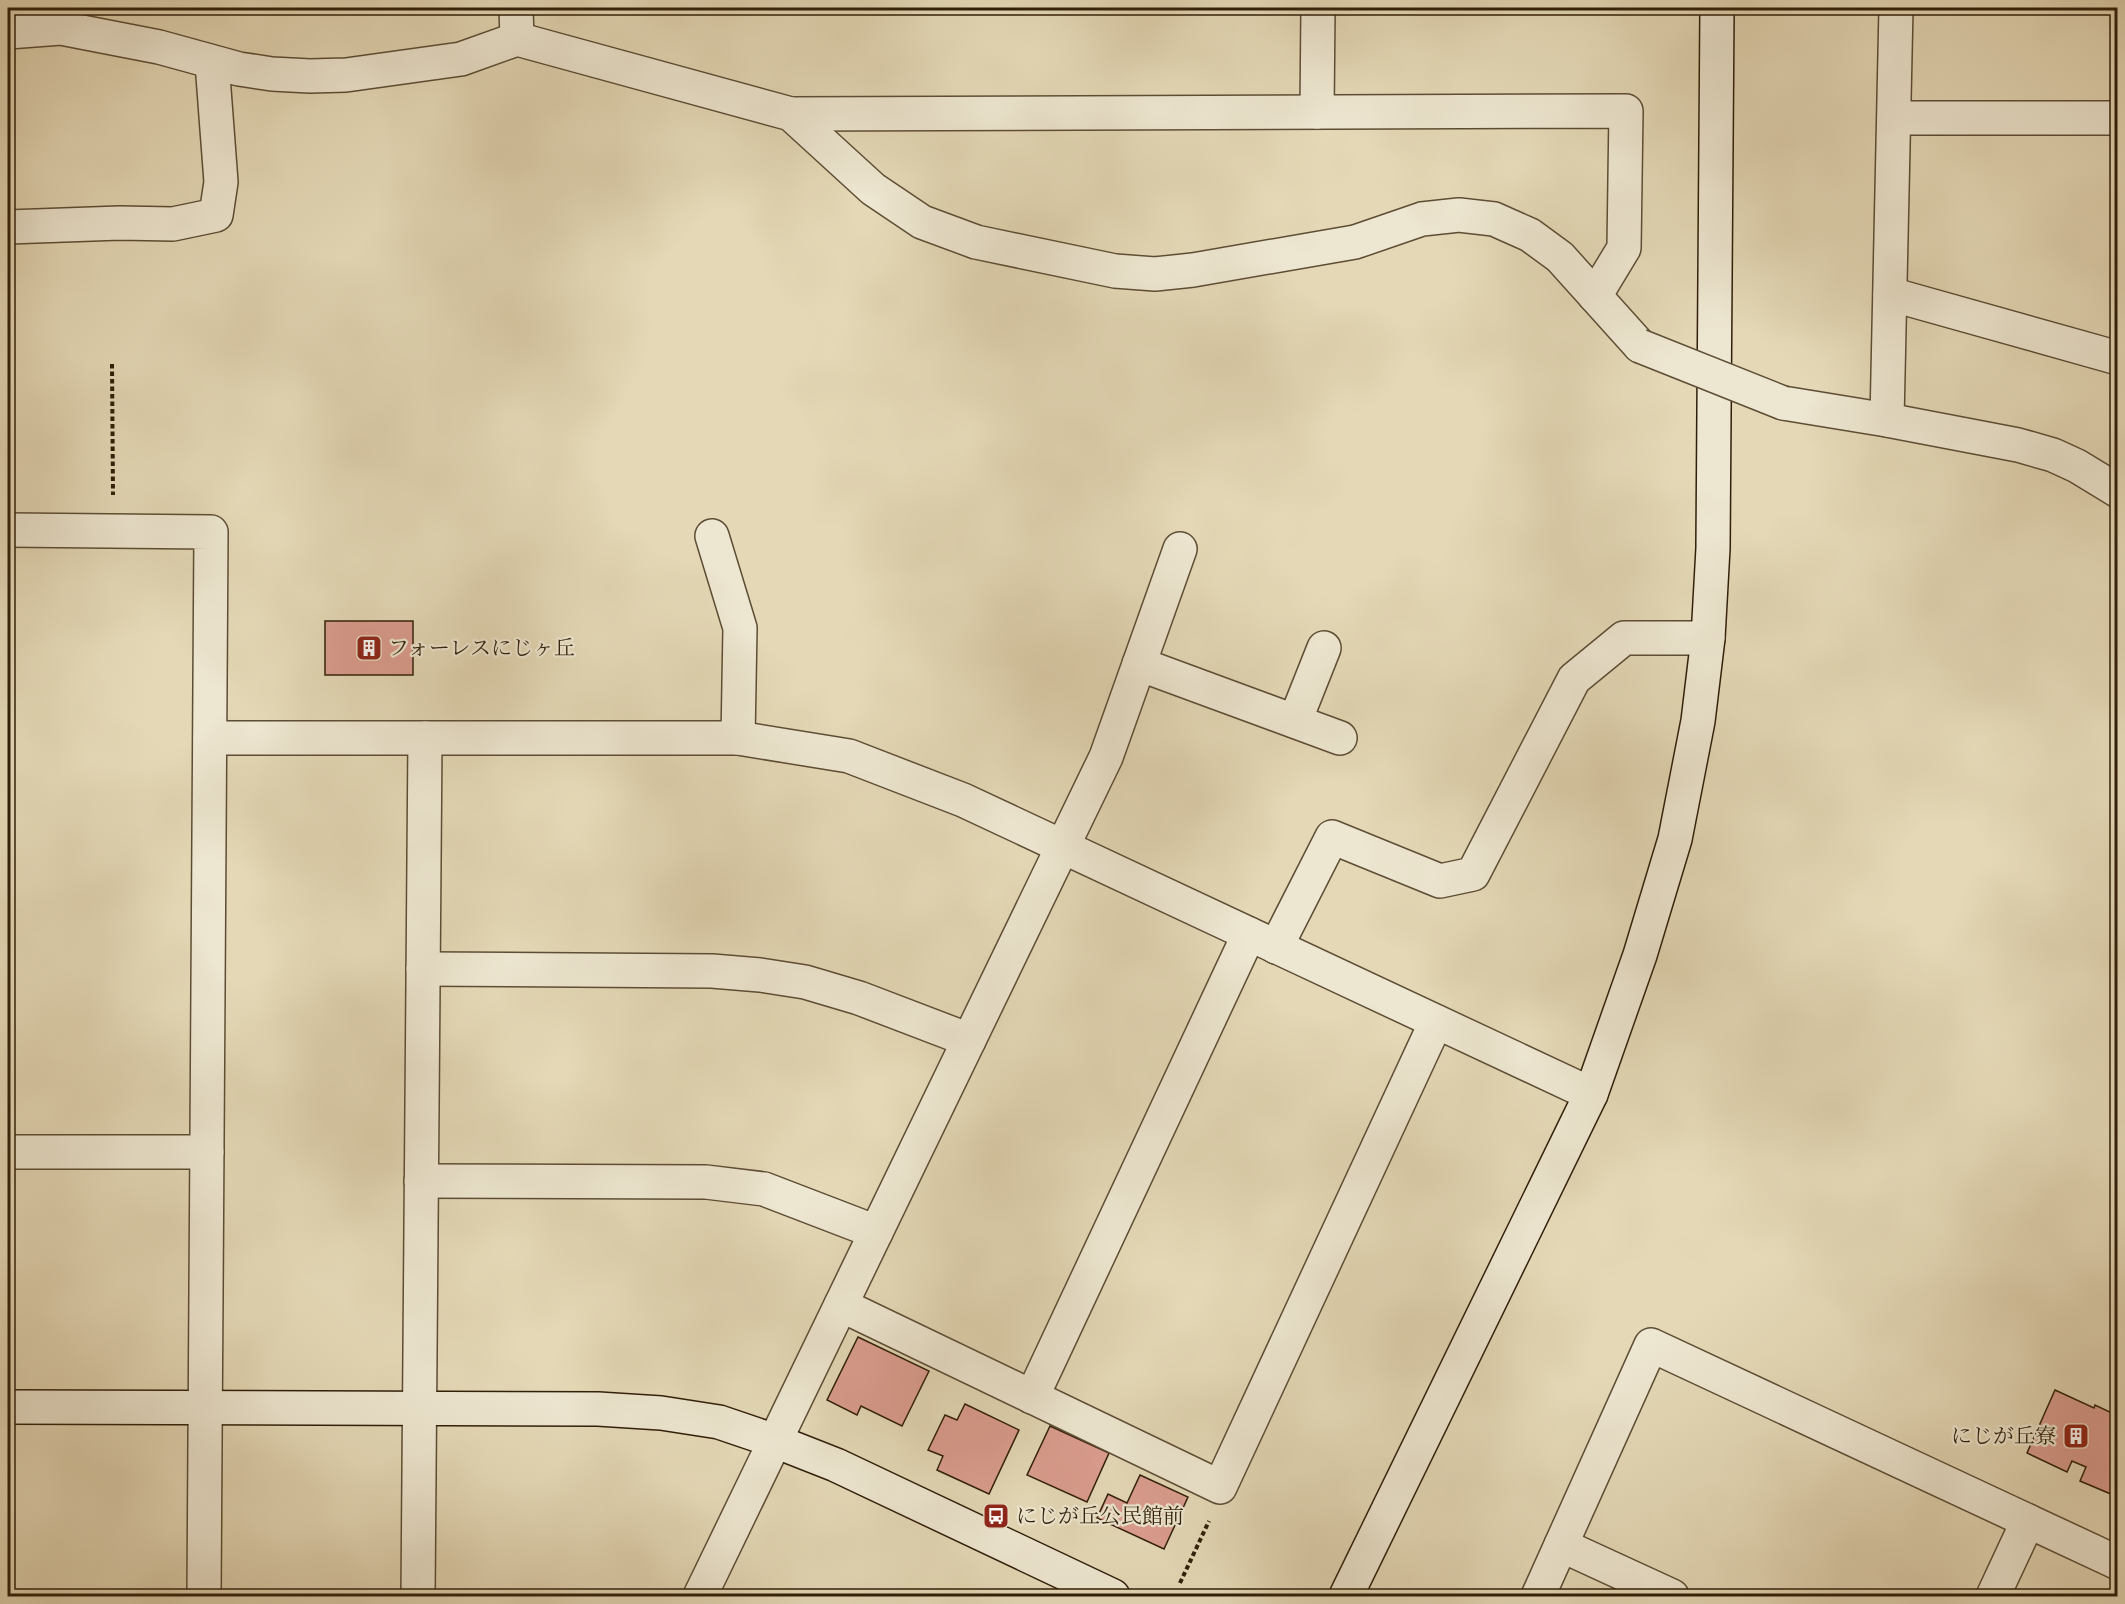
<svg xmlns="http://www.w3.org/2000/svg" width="2125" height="1604" font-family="'IM FELL Double Pica','Noto Serif JP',serif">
<rect width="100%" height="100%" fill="#e4d8b6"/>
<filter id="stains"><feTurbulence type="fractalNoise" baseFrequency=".00333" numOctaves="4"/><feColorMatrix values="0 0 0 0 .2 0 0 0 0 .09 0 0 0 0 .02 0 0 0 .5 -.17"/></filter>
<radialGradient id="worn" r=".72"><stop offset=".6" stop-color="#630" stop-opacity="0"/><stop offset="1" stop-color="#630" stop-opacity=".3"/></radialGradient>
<g fill="#db9d8f" stroke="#301f0a" stroke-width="1.5">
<rect x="325" y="621" width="88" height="54"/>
<polygon points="858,1337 929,1371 902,1426 861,1406 857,1415 827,1400"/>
<polygon points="2055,1390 2094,1408 2095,1405 2112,1413 2111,1415 2118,1418 2118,1497 2080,1481 2086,1467 2072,1461 2067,1472 2027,1453"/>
<polygon points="965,1404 1019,1430 989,1494 937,1470 943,1456 928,1450 945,1415 957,1420"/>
<polygon points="1050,1426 1109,1453 1087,1502 1027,1475"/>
<polygon points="1140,1475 1188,1497 1164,1549 1097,1518 1108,1494 1127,1503"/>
</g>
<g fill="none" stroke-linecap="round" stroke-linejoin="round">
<g stroke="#5d4d35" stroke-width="36">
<g id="street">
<polyline points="516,8 517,39"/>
<polyline points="8,32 61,28 159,47 239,69 272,74 310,76 346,75 461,59 517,39 791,114 873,189 922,222 976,242 1115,271 1155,274 1193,270 1355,242 1422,219 1459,215 1494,219 1530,235 1560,257 1640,346"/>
<polyline points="1317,112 1318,8"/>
<polyline points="791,114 1626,111 1624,248 1595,296"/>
<polyline points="1894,118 2118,118"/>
<polyline points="8,227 120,223 173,224 216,215 221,182 212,63"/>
<polyline points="1890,294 2118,358"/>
<polyline points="1783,403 1887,420 2018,445 2053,455 2077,466 2118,491"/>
<polyline points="1887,420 1896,8"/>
<polyline points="8,530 211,532 204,1596"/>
<polyline points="712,536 740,628 738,738"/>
<polyline points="1139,664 1340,738"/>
<polyline points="1295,721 1324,648"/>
<polyline points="210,738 738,738 849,756 963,800 1591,1094"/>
<polyline points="1276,947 1332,837 1440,881 1473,874 1574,679 1624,638 1708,638"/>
<polyline points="423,969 712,971 760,975 805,982 859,998 969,1040"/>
<polyline points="8,1152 207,1152"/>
<polyline points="421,1181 706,1182 764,1189 876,1232"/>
<polyline points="841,1305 1220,1487 1436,1022"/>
<polyline points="1032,1397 1249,934"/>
<polyline points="1561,1545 1672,1596"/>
<polyline points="418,1596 425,738"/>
<polyline points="700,1596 1106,757 1180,549"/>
<polyline points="1538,1596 1651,1345 2118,1563"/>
<polyline points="1993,1596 2028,1521"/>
</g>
</g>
<g stroke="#301f0a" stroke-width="36">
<g id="secondary">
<polyline points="8,1407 598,1409 661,1413 719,1422 775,1441 836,1465 1113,1596"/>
<polyline points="1346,1596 1591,1094 1640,955 1675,839 1698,721 1708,638 1713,548 1717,8"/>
</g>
</g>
<g stroke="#301f0a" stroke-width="4" stroke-dasharray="4.5 3" stroke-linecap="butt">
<polyline points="112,364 113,495"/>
<polyline points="1180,1583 1209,1521"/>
</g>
<use href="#street" stroke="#ede6d0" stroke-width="33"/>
<use href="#secondary" stroke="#ede6d0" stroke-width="33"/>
<g stroke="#5d4d35" stroke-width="36" stroke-linecap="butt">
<polyline id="street-bridge" points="1640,346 1783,403"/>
</g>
<use href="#street-bridge" stroke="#ede6d0" stroke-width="33"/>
</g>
<defs>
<g id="building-square" transform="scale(1.35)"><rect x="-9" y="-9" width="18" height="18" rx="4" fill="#8f2418" stroke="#ede6d0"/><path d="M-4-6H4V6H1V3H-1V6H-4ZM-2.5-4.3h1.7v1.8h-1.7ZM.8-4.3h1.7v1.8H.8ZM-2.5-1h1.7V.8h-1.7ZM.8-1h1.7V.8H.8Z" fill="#fff"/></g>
<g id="bus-square" transform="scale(1.35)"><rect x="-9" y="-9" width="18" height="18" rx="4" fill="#8f2418" stroke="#ede6d0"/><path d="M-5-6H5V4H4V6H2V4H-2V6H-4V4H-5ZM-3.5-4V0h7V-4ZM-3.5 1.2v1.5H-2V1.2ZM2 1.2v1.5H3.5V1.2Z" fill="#fff"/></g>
</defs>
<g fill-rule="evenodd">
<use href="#building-square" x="369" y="648"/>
<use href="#building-square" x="2076" y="1436"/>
<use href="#bus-square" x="996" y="1516"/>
</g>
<g text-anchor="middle" stroke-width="4.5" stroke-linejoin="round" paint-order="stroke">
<g font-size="21" fill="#301f0a" stroke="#ede6d0" text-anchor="start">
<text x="388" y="655">フォーレスにじヶ丘</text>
<text x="2056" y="1443" text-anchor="end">にじが丘寮</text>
<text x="1016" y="1523">にじが丘公民館前</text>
</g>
</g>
<rect width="2125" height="1604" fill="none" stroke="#e4d8b6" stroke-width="30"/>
<rect x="9" y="9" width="2107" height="1586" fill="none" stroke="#301f0a" stroke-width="3"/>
<rect x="15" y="15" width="2095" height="1574" fill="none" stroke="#301f0a" stroke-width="1.5"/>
<rect width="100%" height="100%" filter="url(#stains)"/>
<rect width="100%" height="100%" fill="url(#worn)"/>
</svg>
